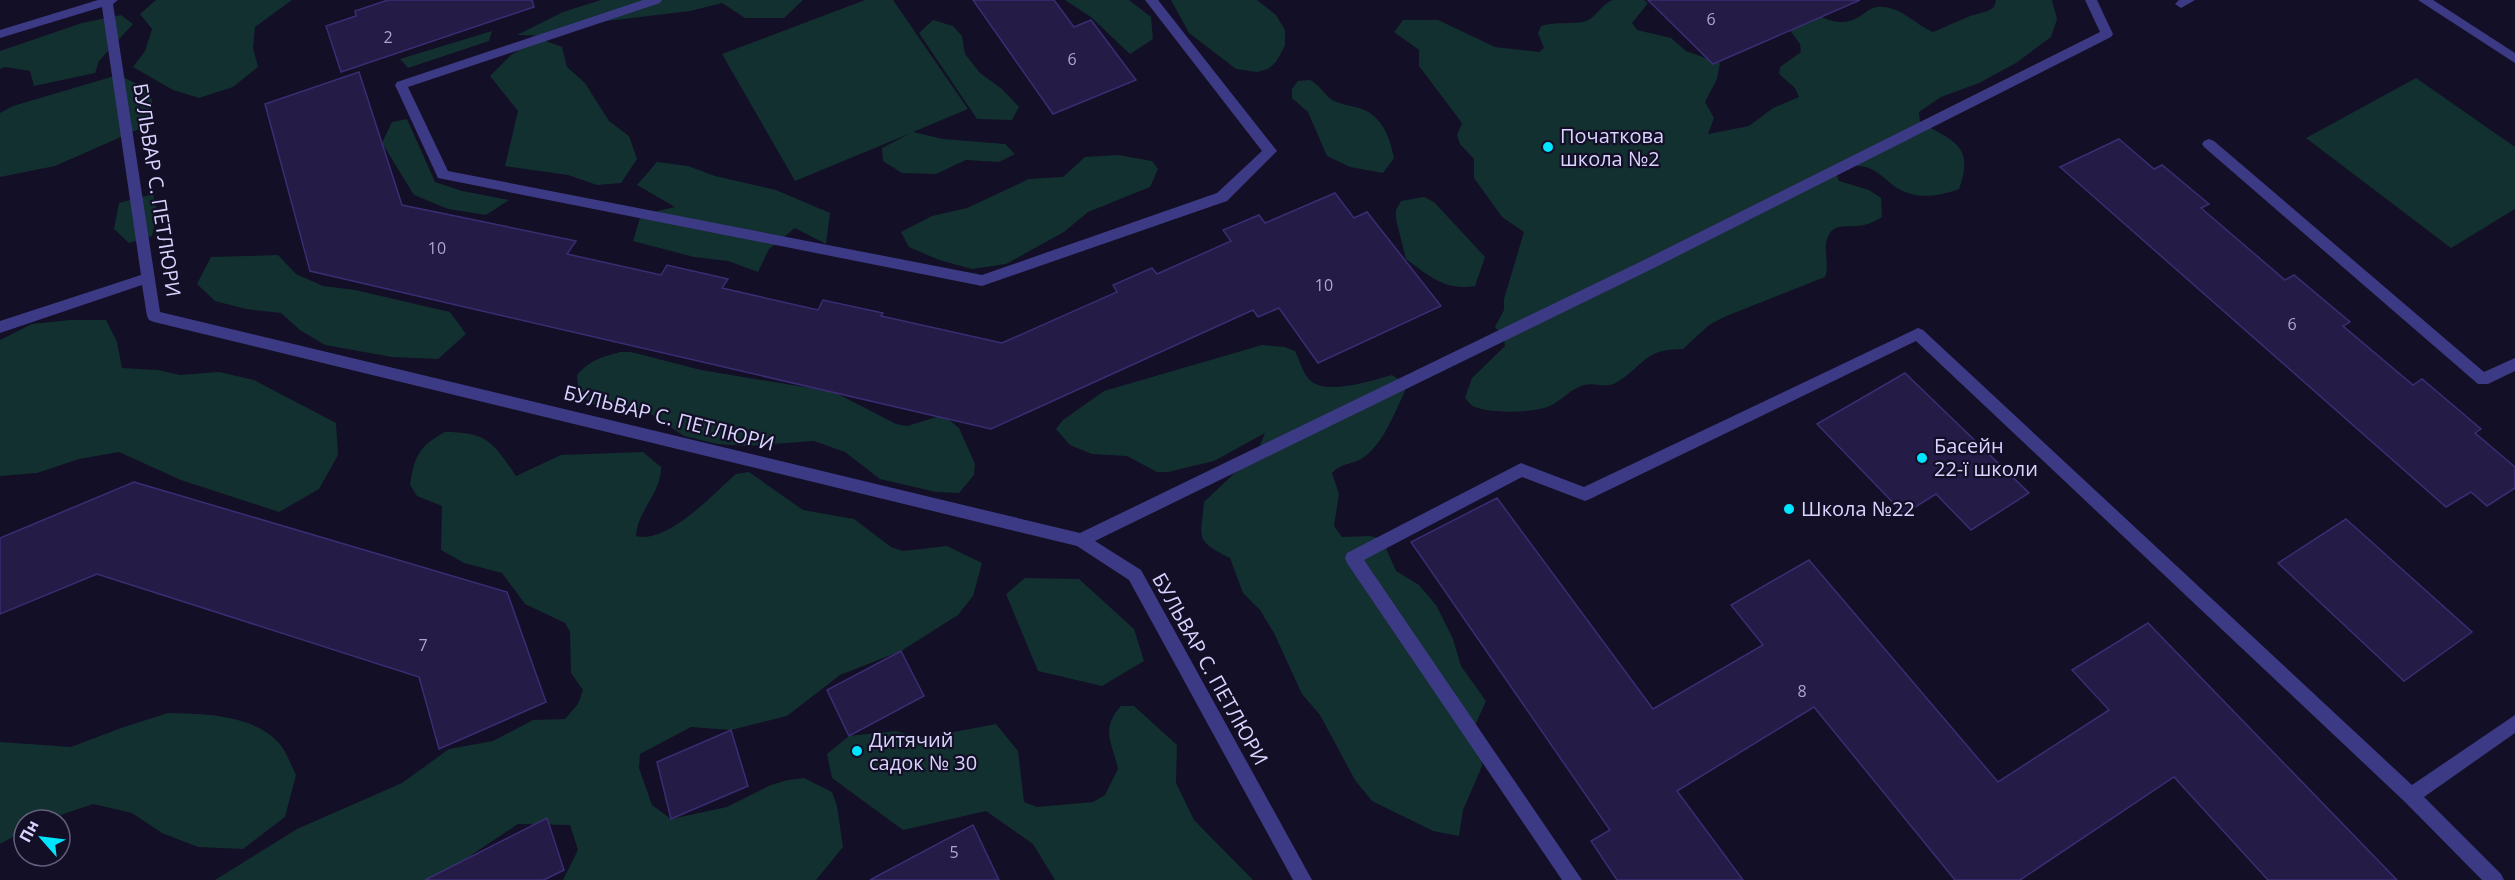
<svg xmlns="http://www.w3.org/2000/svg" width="2515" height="880" font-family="'Open Sans',sans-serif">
<rect width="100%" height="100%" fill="#130f26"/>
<g fill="#12302f">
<polygon points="156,0 292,0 255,27 253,48 258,67 233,87 199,98 173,90 133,67 145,51 152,29 140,14"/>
<polygon points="601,0 803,0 784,18 745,18 722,3 690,11 590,23 552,36 517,35 563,12"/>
<polygon points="865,0 893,0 968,109 913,132 943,139 1005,144 1015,154 999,162 966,160 936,174 902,173 883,161 882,148 911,133 795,181 722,54"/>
<polygon points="1065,0 1129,0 1151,17 1153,39 1130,54 1091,17"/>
<polygon points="1171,0 1257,0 1276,15 1285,30 1285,46 1276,62 1268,69 1257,72 1236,69 1189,33"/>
<path d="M1613 0H1644L1648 3 1632 23 1637 30 1671 38 1686 51 1720 63 1717 79 1705 102 1714 118 1708 134 1749 126 1773 108 1799 97 1795 88 1779 74 1780 67 1801 52 1800 44 1789 29 1809 10C1827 21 1843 28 1862 15 1869 10 1873 6 1883 7 1902 8 1916 25 1933 32L1970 16 1988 11 1994 7 1996 0H2052L2057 19 2051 37 2016 63 1979 83 1941 97 1919 112 1920 122C1953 141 1975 145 1959 189 1940 196 1918 200 1899 189 1885 181 1876 166 1858 166 1851 165 1842 169 1835 170L1839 181 1869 190 1881 198 1882 217C1874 222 1865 226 1855 226 1843 227 1832 224 1827 239 1823 251 1830 264 1825 277L1724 317 1709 325 1683 349C1645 349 1646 363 1619 381 1605 390 1596 382 1584 385 1571 389 1564 398 1552 405 1538 413 1490 414 1475 407 1471 406 1467 400 1465 398L1472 378 1505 346 1503 336 1495 327 1504 310V299L1524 232 1502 217 1474 178V159L1460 144 1457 135 1462 123 1419 66V50L1394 32 1403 20H1438L1495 47 1539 52 1544 48 1538 33 1541 26C1556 21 1572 25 1586 21 1597 17 1601 4 1613 0Z"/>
<polygon points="121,15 133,24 99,61 95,73 34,86 30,71 5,67 0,69 0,51 82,23"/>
<polygon points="933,20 953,26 962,36 965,54 980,73 1002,89 1019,107 1012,120 977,119 919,33"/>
<polygon points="492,31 489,41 408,68 400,59"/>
<polygon points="538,38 562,47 567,67 585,83 609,121 629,136 637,159 621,183 597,185 568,175 505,166 518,111 490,76 511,55"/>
<polygon points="118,75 150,90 154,115 146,126 55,166 0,177 0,113 13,106"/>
<polygon points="2416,78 2515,147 2515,209 2451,248 2306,138"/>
<path d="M1310 80C1321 86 1326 97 1334 101 1343 105 1353 106 1362 109 1383 117 1390 138 1394 158L1383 173 1350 167 1327 156 1308 112 1292 98V89L1298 81Z"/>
<polygon points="407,119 435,182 462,191 509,200 486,215 448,209 414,195 382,143 392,122"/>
<polygon points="1118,155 1152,161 1158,169 1150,187 1088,212 1064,232 1006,264 972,269 939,260 909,247 901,232 932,216 967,208 1029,179 1063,177 1085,157"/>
<polygon points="657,162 688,166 715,176 776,190 830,213 826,244 795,228 769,249 758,272 728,261 694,257 633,241 641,215 675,207 637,185"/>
<polygon points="153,194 157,212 152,236 129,243 114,229 119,203"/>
<path d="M1424 197 1434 202 1485 257 1475 286C1445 291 1429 276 1406 259L1396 219V210L1401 201Z"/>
<polygon points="278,255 296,274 323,286 355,290 450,312 466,334 438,359 392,357 325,345 300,330 281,313 246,309 215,301 197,284 211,257"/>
<polygon points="70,320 106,320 117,342 122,368 158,370 180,375 219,372 254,380 336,423 338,455 319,489 279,512 181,480 119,452 79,459 37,473 0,476 0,340 32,324"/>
<path d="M1262 345 1285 347 1295 351C1300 361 1304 378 1314 383 1332 394 1373 380 1392 375L1401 381 1405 391C1395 412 1382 447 1361 459 1350 465 1341 463 1332 473L1339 494 1334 526 1342 537 1370 536 1382 539 1396 571 1419 585 1436 605 1453 639 1461 666 1486 701 1476 723 1482 766 1463 810 1459 836 1433 831 1372 801 1355 780 1320 715 1302 694 1274 633 1260 610 1243 593 1230 558C1194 540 1201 539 1204 502L1257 452 1265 433 1214 461 1168 472H1157L1127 456 1092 454 1070 445 1056 429 1063 420 1104 391Z"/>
<path d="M620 352H631L701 370 834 392 896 424 907 426 943 415 959 428 975 464 974 475 959 493 936 492 880 479 845 452 814 441 746 446 717 444 684 436 651 414 630 406 594 404 579 395 577 375C590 360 602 357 620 352Z"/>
<path d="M445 432C487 432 493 442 516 476L561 455 643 452 661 467C662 492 637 511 636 536 668 544 713 494 736 474L749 472 803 510 854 519 891 547 903 551 947 546 982 563 973 596 958 615 901 651 840 675 787 716 731 730 691 727 640 754 639 768 652 805 671 819 727 807 771 785 788 780 804 778 832 792 837 806 843 847 816 880H563L578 850 570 825 518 824 464 860 443 880H215L297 829 402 783 449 749 493 741 533 720 565 719 578 704 583 690 571 673 570 632 565 623 525 604 502 573 464 563 441 550 442 506 417 496 410 485C414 457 419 446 445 432Z"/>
<polygon points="1025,578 1079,579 1134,629 1144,661 1102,686 1038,671 1006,594"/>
<path d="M1121 706H1134L1177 745 1176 783 1194 820 1253 880H1055L1033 844 986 811 903 830 832 778 827 754 849 736 896 731 922 738 996 724 1018 751 1024 802 1037 807 1093 802 1105 795 1118 769C1112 742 1100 729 1121 706Z"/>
<path d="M168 713C204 714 251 714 278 742 286 750 291 765 296 775L285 817 243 849 198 847 162 833 132 813 93 804 46 820H24V831L0 844V742L71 747 121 728Z"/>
</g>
<g fill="#241b47" stroke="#3b2d73" stroke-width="1.5">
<polygon points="388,0 532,0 534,7 341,72 326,26 356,16 355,11"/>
<polygon points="973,0 1054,0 1074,27 1091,20 1136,80 1053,114"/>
<polygon points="1648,0 1860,0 1713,64"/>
<polygon points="359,72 402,205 576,241 567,254 661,275 667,265 728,279 722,288 818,310 823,300 883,313 881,316 1002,343 1117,292 1113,285 1152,268 1157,274 1231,241 1223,230 1259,215 1265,223 1335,193 1354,218 1367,212 1441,306 1318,363 1279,308 1258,317 1253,310 991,429 310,271 265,104"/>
<polygon points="2119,139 2154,169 2162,165 2209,204 2201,208 2285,280 2294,275 2350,322 2343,326 2413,385 2422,379 2481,429 2475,433 2515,467 2515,488 2487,506 2471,492 2446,507 2060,167"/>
<polygon points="1905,373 2029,493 1971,530 1936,494 1904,514 1817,424"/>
<polygon points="134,482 507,592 546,702 439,749 419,677 97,574 0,614 0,538"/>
<polygon points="1497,498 1653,709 1763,645 1731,605 1809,560 1998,782 2109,710 2072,670 2148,623 2397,880 2268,880 2174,777 2020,880 1955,880 1814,707 1677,791 1743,880 1617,880 1591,841 1610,830 1411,542"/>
<polygon points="2346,519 2472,632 2404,681 2278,563"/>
<polygon points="901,651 924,696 849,736 827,690"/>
<polygon points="731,730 748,786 671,819 657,762"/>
<polygon points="547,818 564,870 544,880 425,880"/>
<polygon points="973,825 999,880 870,880"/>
</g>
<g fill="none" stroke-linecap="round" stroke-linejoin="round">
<g fill="#3d3a85" fill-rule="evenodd">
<polygon points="98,0 118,0 113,4 160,312 1080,533 1644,260 2100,32 2085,0 2097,0 2113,34 2111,37 1654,268 1095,541 1141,570 1312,880 1293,880 1129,580 1077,546 154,322 149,320 147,316 142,285 0,333 0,321 141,275 102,7 0,38 0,30"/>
<polygon points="643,0 662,0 660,3 408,87 448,171 982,275 1217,193 1262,151 1145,0 1158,0 1277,151 1227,201 982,286 438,178 395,85 397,82"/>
<polygon points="2179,0 2195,0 2181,8 2175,4"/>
<polygon points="2418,0 2433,0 2515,53 2515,63"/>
<polygon points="2209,139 2214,141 2484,372 2515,358 2515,371 2488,384 2478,384 2204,147 2202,144 2204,141"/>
<polygon points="1918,328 1923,330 2412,785 2515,715 2515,733 2424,797 2501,874 2504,880 2482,880 2405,802 1916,341 1590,499 1585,501 1522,477 1364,560 1582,880 1562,880 1347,563 1345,558 1347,553 1521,463 1584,487"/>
</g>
</g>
<g fill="#00e5ff" stroke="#130f26" stroke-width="2">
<circle cx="1548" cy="147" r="6"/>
<circle cx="1922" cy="458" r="6"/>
<circle cx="1789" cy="509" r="6"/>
<circle cx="857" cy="751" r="6"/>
</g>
<g text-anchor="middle" stroke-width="4.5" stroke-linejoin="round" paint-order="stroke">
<g font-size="16" fill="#aca6d1">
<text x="1711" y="25">6</text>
<text x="388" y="43">2</text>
<text x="1072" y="65">6</text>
<text x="437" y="254">10</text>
<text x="1324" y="291">10</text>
<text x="2292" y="330">6</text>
<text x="423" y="651">7</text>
<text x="1802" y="697">8</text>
<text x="954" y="858">5</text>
</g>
<g font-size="20" fill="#d9d4ff" stroke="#130f26" text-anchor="start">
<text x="1560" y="143">Початкова<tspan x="1560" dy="23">школа №2</tspan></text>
<text x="1934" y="453">Басейн<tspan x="1934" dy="23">22-ї школи</tspan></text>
<text x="1801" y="516">Школа №22</text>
<text x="869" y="747">Дитячий<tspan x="869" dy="23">садок № 30</tspan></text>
</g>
<g font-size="20" fill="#d9d4ff" stroke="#130f26">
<text transform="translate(157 190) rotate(81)" y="7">БУЛЬВАР C. ПЕТЛЮРИ</text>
<text transform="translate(669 418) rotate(14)" y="7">БУЛЬВАР C. ПЕТЛЮРИ</text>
<text transform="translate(1210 669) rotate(61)" y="7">БУЛЬВАР C. ПЕТЛЮРИ</text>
</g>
</g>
<g transform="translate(42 838) rotate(298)"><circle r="28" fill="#130f26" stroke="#625e7d" stroke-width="1.5"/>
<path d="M0-4.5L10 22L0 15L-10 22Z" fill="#00e5ff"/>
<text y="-9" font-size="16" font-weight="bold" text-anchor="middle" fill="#d9d4ff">Пн</text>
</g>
</svg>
